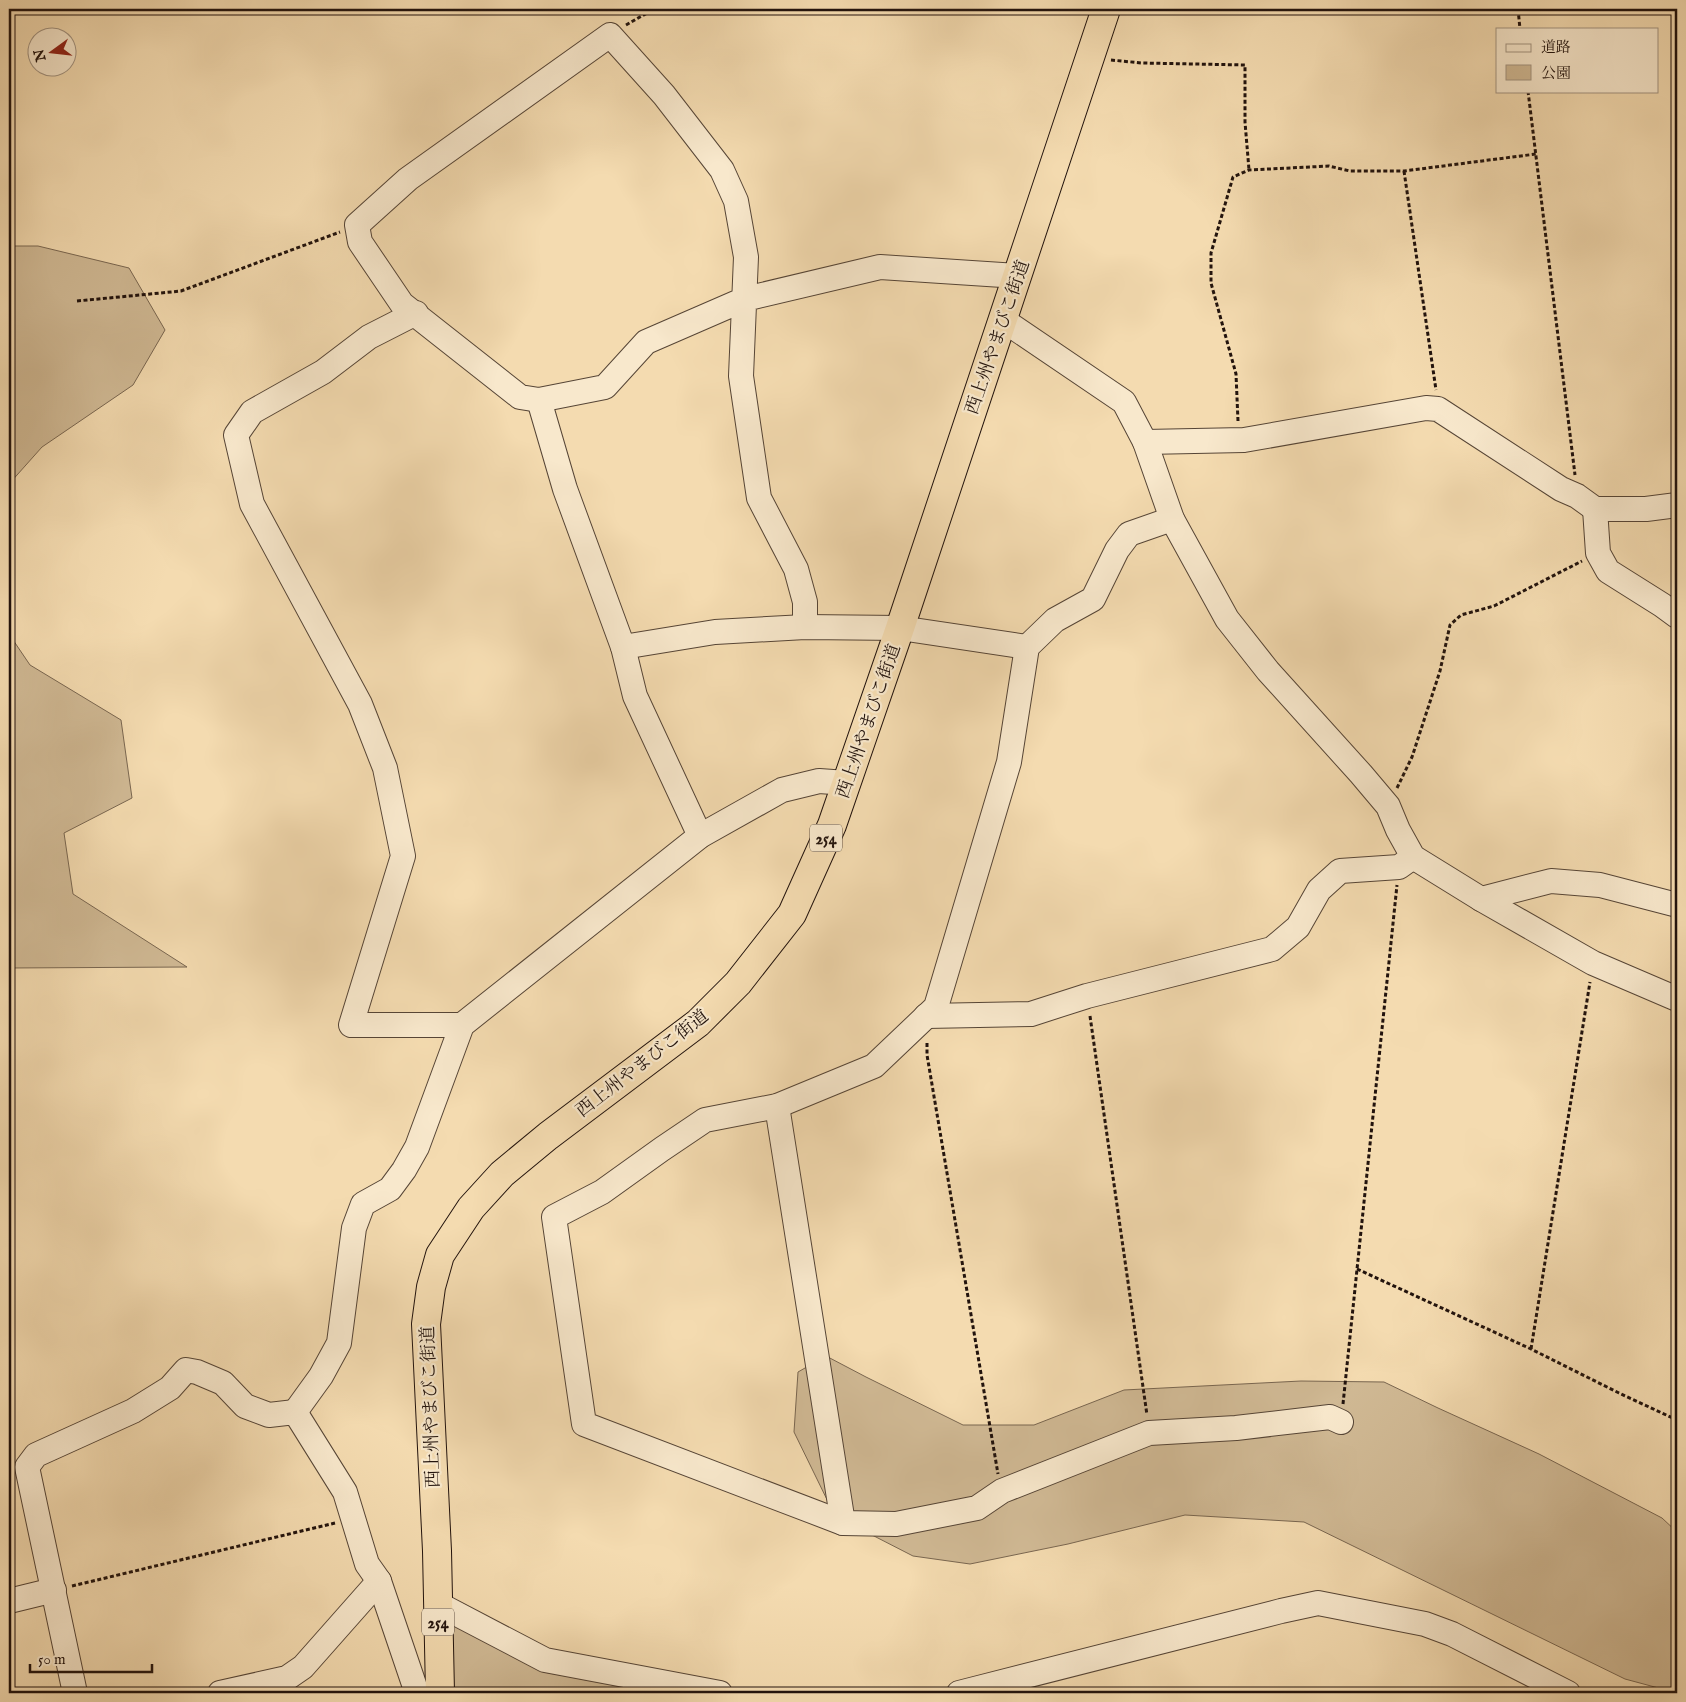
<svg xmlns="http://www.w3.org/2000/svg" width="1686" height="1702" font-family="'IM FELL English','Noto Serif JP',serif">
<rect width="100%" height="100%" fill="#f4dbb0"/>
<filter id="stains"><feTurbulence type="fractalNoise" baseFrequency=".004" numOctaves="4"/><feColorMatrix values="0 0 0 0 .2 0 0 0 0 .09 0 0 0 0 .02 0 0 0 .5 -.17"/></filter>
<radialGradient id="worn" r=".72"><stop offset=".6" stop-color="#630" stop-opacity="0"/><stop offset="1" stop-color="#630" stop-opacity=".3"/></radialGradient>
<g fill="#d0b994" stroke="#796650">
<polygon points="9,246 38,246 129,268 165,330 133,385 42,447 9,484"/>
<polygon points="9,634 30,665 121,720 132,798 64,833 73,894 187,967 9,968"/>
<polygon points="826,1356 866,1377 963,1425 1034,1425 1124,1390 1301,1381 1384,1382 1438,1408 1539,1454 1662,1518 1677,1532 1677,1693 1625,1679 1304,1522 1185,1515 1068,1544 970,1564 913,1556 835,1516 794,1432 798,1372"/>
<polygon points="447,1621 544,1672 656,1693 449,1693"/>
</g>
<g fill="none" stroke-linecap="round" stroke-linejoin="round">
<polyline stroke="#75624e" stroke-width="5" points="1673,9 1677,17"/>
<g stroke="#564536" stroke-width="26">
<g id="minor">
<polyline points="416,313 369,337 323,372 252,412 236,435 252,504 360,704 385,768 403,856 351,1025 462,1025"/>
<polyline points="1003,320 1124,402 1145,442 1172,519 1227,619 1268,671 1361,774 1388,806 1398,830 1413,857 1481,899 1593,963 1677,999"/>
<polyline points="539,400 565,489 623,647 635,696 700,836"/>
<polyline points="1145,442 1244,440 1426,408 1438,409 1561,489 1577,496 1595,509 1646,509 1677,505"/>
<polyline points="1595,509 1598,553 1608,571 1662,605 1677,616"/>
<polyline points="1172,519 1129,534 1117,550 1093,599 1055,620 1027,647 1009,762 936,1007 874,1066 777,1106 705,1120 662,1149 602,1192 554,1217 584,1424 843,1523 896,1524 977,1508 1002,1491 1149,1433 1236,1428 1330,1417 1341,1422"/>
<polyline points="805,627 805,602 796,569 759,498 741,376 746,257 736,201 722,170 664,95 610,35 408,179 357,225 360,242 402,304 520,397 539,400 605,387 646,342 745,299 880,267 1018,276"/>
<polyline points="623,647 715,632 805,627 900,628 1027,647"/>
<polyline points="1481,899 1551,881 1600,885 1677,905"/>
<polyline points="926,1016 1031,1014 1087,996 1272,949 1298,927 1319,890 1340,871 1399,867 1413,857"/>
<polyline points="777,1106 843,1523"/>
<polyline points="295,1412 321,1376 339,1343 354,1228 363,1204 390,1189 404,1170 417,1147 462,1025 700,836 782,790 819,781 847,783"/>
<polyline points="9,1601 54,1590"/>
<polyline points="438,1604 545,1660 720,1693"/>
<polyline points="75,1693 27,1467 36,1455 133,1411 170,1388 186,1370 197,1372 223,1383 245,1406 269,1415 295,1412 345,1492 367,1564 379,1581 417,1693"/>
<polyline points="220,1693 287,1678 303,1667 379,1581"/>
<polyline points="959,1693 1281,1611 1318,1603 1425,1624 1452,1634 1568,1693"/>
</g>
</g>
<g stroke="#22130d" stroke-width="30">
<polyline id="highway" points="440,1693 437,1551 426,1324 431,1287 440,1255 471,1208 502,1174 548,1136 698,1023 738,983 792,914 832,825 900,628 1106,9"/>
</g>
<g stroke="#22130d" stroke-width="3" stroke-dasharray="4 2.5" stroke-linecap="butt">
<polyline points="1518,9 1520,29"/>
<polyline points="626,25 654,9"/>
<polyline points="1111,60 1142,63 1245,65 1245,122 1249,170"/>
<polyline points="1528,91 1575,475"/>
<polyline points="1404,171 1436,390"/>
<polyline points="77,301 181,291 340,232"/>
<polyline points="1238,421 1236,374 1211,283 1211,253 1233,177 1249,170 1329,166 1350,171 1404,171 1536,154"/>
<polyline points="1397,788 1412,757 1440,671 1450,625 1461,615 1494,606 1582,561"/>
<polyline points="1090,1016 1147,1415"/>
<polyline points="927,1043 927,1055 998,1474"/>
<polyline points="1357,1269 1531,1349 1619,1393 1677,1420"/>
<polyline points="1531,1349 1590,982"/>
<polyline points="1343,1404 1397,885"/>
<polyline points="72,1586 335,1523"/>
</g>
<use href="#minor" stroke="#f8e8cc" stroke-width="24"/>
<use href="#highway" stroke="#f4dbb0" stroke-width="28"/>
</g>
<g text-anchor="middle" stroke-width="4.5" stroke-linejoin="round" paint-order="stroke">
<g fill="#f8e8cc" stroke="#625346" stroke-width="1">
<rect x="810" y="824.5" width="32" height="27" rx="4"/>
<rect x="422" y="1608.5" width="32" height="27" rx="4"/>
</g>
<g font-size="16" font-weight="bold" fill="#22130d">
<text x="826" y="844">254</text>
<text x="438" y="1628">254</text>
</g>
<g font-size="18" fill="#22130d" stroke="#f8e8cc">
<text transform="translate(997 337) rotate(-71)" y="6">西上州やまびこ街道</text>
<text transform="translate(868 721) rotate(-71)" y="6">西上州やまびこ街道</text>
<text transform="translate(642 1063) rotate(-38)" y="6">西上州やまびこ街道</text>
<text transform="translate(430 1407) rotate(-92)" y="6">西上州やまびこ街道</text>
</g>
</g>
<rect width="1686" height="1702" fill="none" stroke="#f4dbb0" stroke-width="30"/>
<rect x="10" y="10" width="1666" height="1682" fill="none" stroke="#22130d" stroke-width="2.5"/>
<rect x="15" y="15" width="1656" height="1672" fill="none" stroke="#22130d"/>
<rect x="1496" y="28" width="162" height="65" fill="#f8e8cc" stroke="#a29380"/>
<rect x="1506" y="44" width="25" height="8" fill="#f8e8cc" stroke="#a29380"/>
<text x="1541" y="52" font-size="15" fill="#22130d">道路</text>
<rect x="1506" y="65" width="25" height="15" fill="#d0b994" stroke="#a29380"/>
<text x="1541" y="78" font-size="15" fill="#22130d">公園</text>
<g transform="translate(52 52) rotate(255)"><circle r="24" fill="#f8e8cc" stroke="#a29380"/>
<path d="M0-4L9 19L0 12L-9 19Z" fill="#8f2418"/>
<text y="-8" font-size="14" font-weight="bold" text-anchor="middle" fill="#22130d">N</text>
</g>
<path d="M30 1664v8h122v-8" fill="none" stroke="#22130d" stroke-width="2.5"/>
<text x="38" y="1664" font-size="15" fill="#22130d" stroke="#f8e8cc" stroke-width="4" paint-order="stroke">50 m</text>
<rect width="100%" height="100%" filter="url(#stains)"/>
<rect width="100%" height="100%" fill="url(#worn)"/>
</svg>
